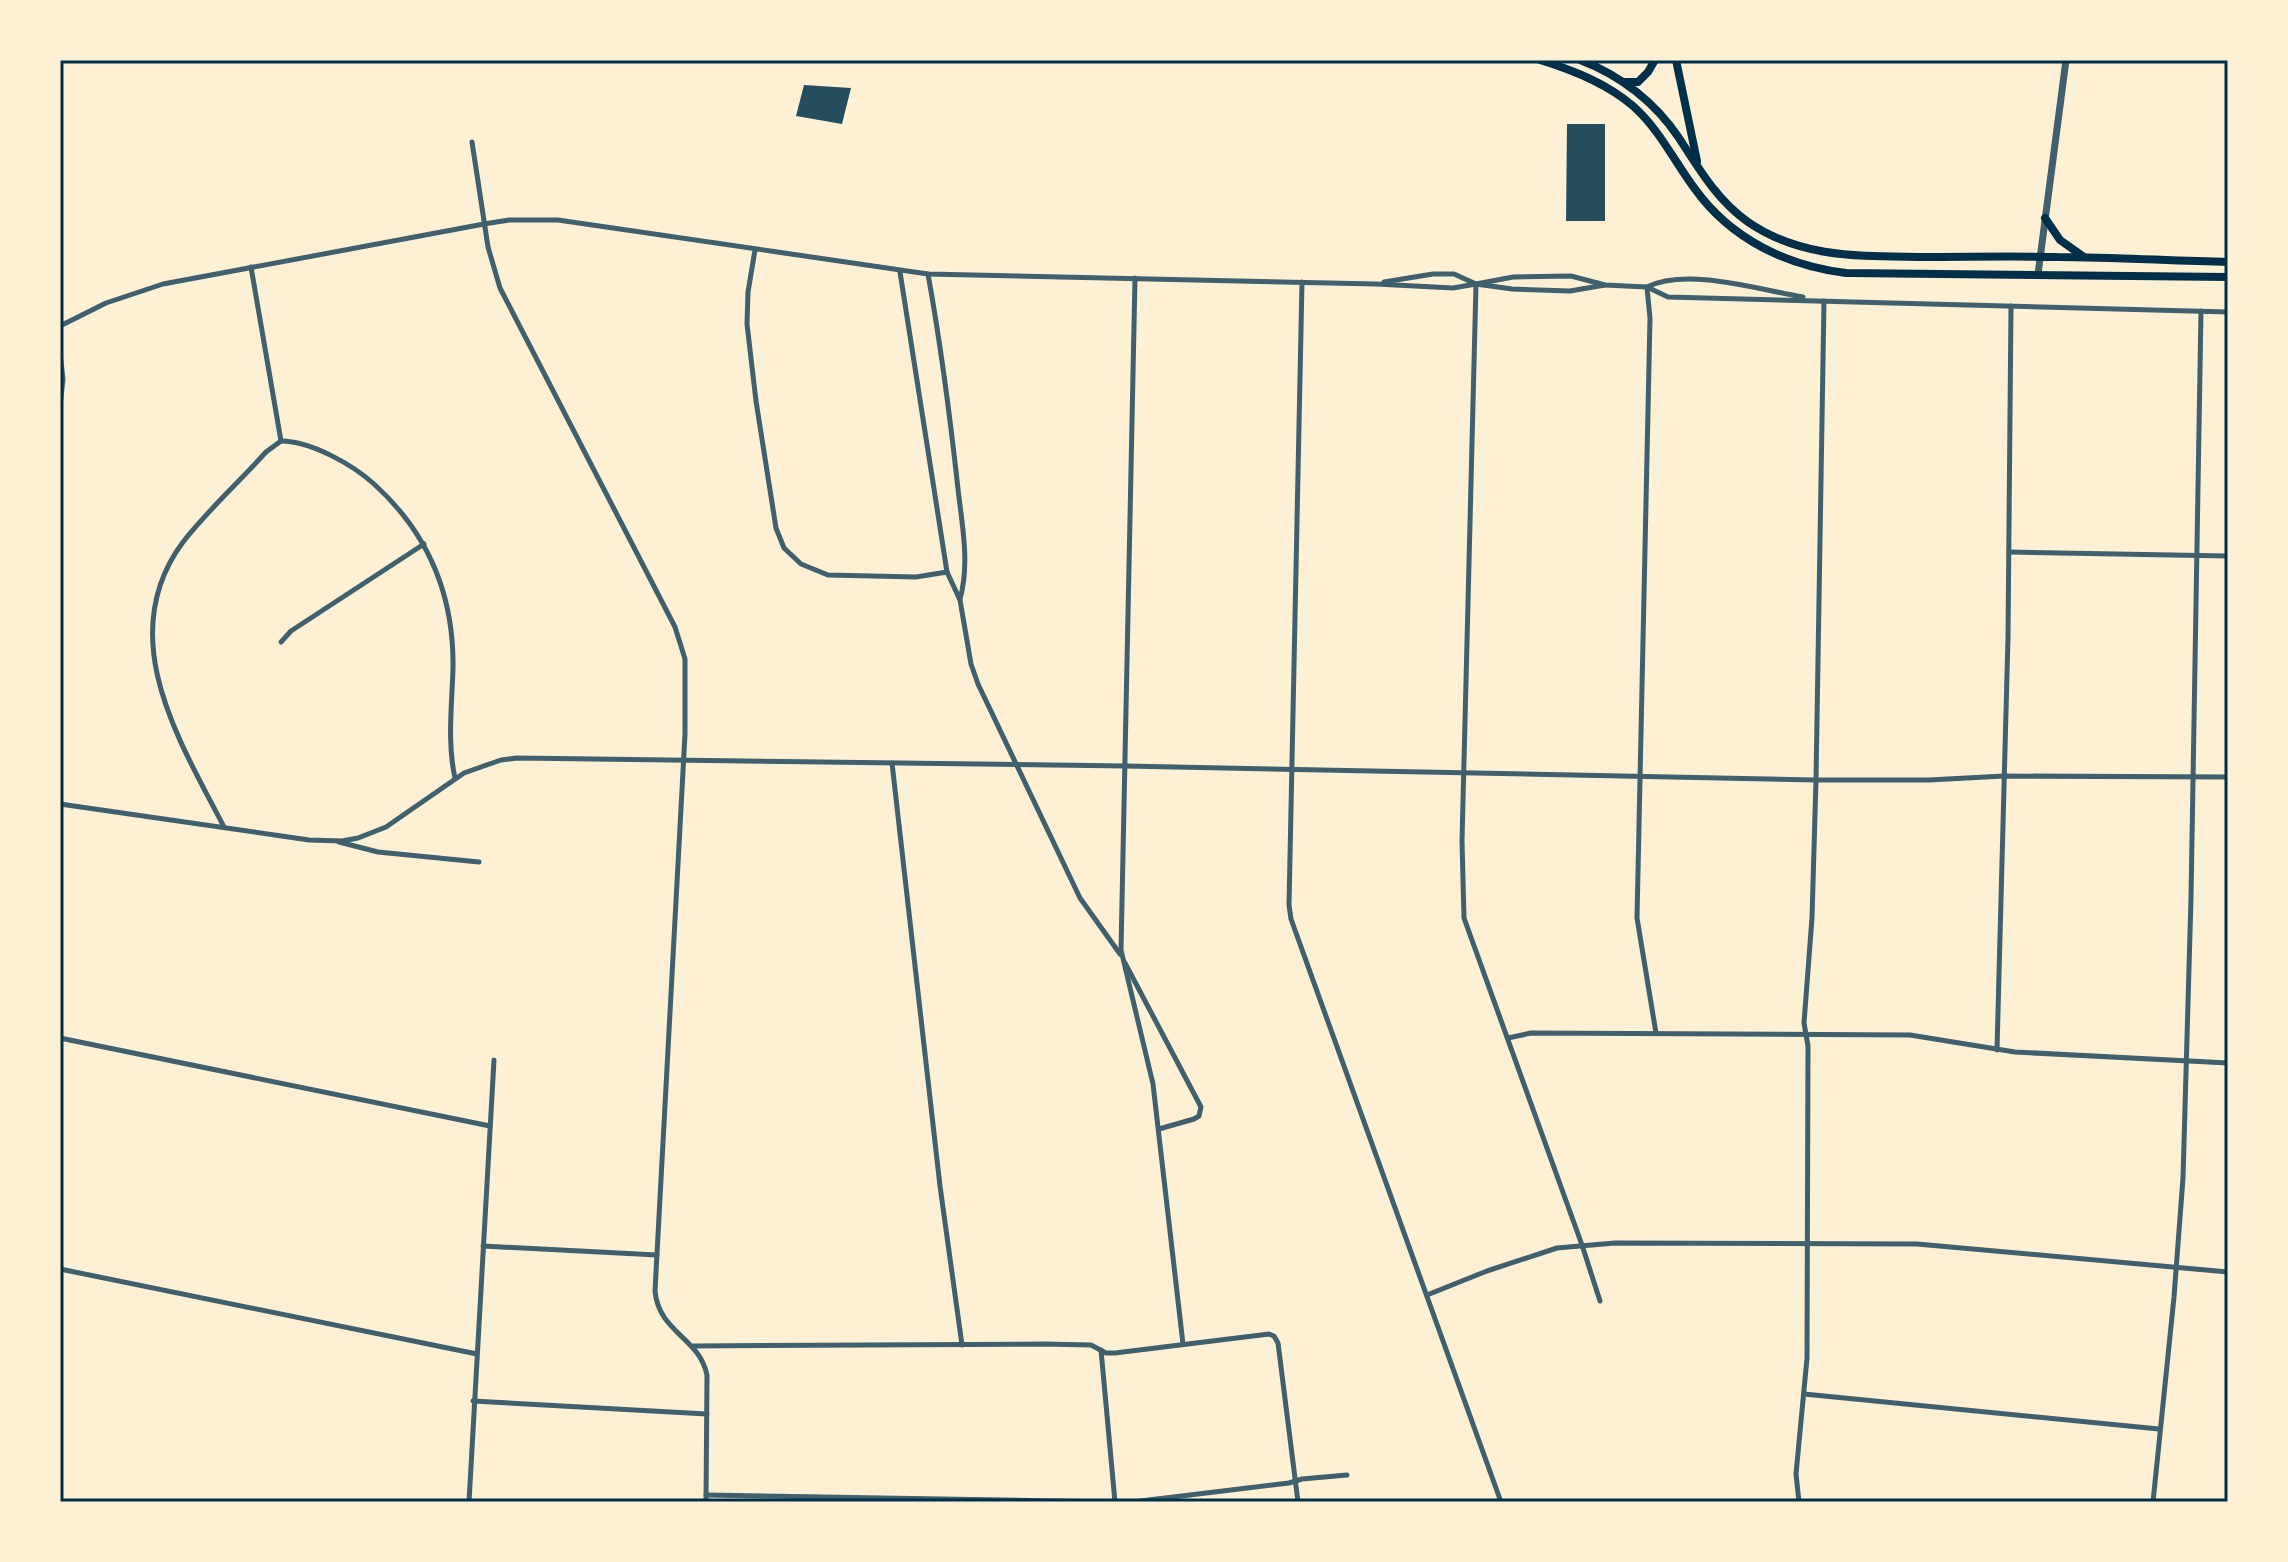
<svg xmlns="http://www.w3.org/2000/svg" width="2288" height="1562" font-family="Jost,sans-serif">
<rect width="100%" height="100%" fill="#fdf0d5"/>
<g fill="#264d5e">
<polygon points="804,85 851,88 842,124 796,116"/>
<polygon points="1567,124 1605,124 1605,221 1566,221"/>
</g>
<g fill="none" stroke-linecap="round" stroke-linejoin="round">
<g stroke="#3f606c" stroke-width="5">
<path d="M472 142 488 247 500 288 675 627 685 659V734L655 1291C659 1333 699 1337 707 1375L706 1502"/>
<polyline points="755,250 748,292 747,324 756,401 776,528 784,548 801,564 828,575 916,577 947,572"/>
<polyline points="251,267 281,441"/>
<polyline points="900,272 947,572 960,600 971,664 978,684 1080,898 1120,954"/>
<path d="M928 274C941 346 950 416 958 489 962 524 970 564 960 599"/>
<polyline points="1135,278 1121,950 1153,1084 1183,1344"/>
<polyline points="1302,282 1289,905 1291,919 1501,1502"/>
<polyline points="1384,282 1433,274 1454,274 1476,284 1513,277 1571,276 1605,285 1647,287 1668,297 2228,312"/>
<polyline points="1476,284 1462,841 1464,918 1582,1245 1600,1301"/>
<path d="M1647 287C1687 267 1760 290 1803 297"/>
<polyline points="1647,288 1650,318 1637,918 1656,1033"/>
<polyline points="60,326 106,303 163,284 484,224 509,220 558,220 928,274 1376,284 1453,288 1476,284 1512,289 1570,291 1605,285"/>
<polyline points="60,353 63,379 60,407"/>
<path d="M281 441C311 441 353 465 374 484 428 533 454 596 453 668 452 705 447 742 455 778"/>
<polyline points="2009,552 2228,556"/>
<polyline points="281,642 291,631 424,544"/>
<polyline points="892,763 940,1186 962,1345"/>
<polyline points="60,804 309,840 342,841 358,838 386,827 464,773 501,760 517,758 1126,766 1816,780 1929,780 2004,776 2228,777"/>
<path d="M224 827C179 740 113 636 183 542 208 510 239 482 266 452L281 441"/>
<polyline points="339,842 378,852 479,862"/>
<polyline points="1125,963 1201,1107 1199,1116 1194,1119 1159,1129"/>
<polyline points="60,1038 490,1126"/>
<polyline points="1508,1038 1531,1033 1910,1035 2015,1052 2228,1063"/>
<polyline points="1997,1050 2008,637 2011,306"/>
<polyline points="483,1246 657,1255"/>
<polyline points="60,1269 477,1354"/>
<polyline points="1427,1295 1487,1271 1557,1248 1615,1243 1917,1244 2228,1272"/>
<polyline points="693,1346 1044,1344 1091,1345 1106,1353 1115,1353 1269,1334 1274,1336 1278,1343 1298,1502"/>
<polyline points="1101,1350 1115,1502"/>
<polyline points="1804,1394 2159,1429"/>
<polyline points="473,1401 707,1414"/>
<polyline points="706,1495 1113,1502"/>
<polyline points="469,1502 494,1060"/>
<polyline points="1132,1502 1289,1483 1302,1479 1347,1475"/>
<polyline points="1799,1502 1796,1474 1807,1358 1808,1046 1804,1023 1812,918 1816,780 1824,301"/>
<polyline points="2153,1502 2174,1297 2183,1178 2191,898 2201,311"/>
</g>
<polyline stroke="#3f606c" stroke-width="7" points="2038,274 2066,60"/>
<g stroke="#003049" stroke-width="8">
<path d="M1540 60C1573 70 1606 83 1633 106 1660 130 1674 161 1695 189 1731 239 1787 266 1846 273L2228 277"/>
<path d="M1580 60C1620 75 1655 102 1679 138 1699 169 1717 200 1748 222 1802 259 1861 256 1923 257 1968 257 2013 256 2057 257 2114 257 2171 261 2228 262"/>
<polyline points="1676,60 1697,161"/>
<polyline points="1624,82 1638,82 1648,72 1655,60"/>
<polyline points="2045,218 2060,240 2084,257"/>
</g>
</g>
<rect width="2288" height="1562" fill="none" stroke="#fdf0d5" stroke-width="124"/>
<rect x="62" y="62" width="2164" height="1438" fill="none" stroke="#003049" stroke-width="3"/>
</svg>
